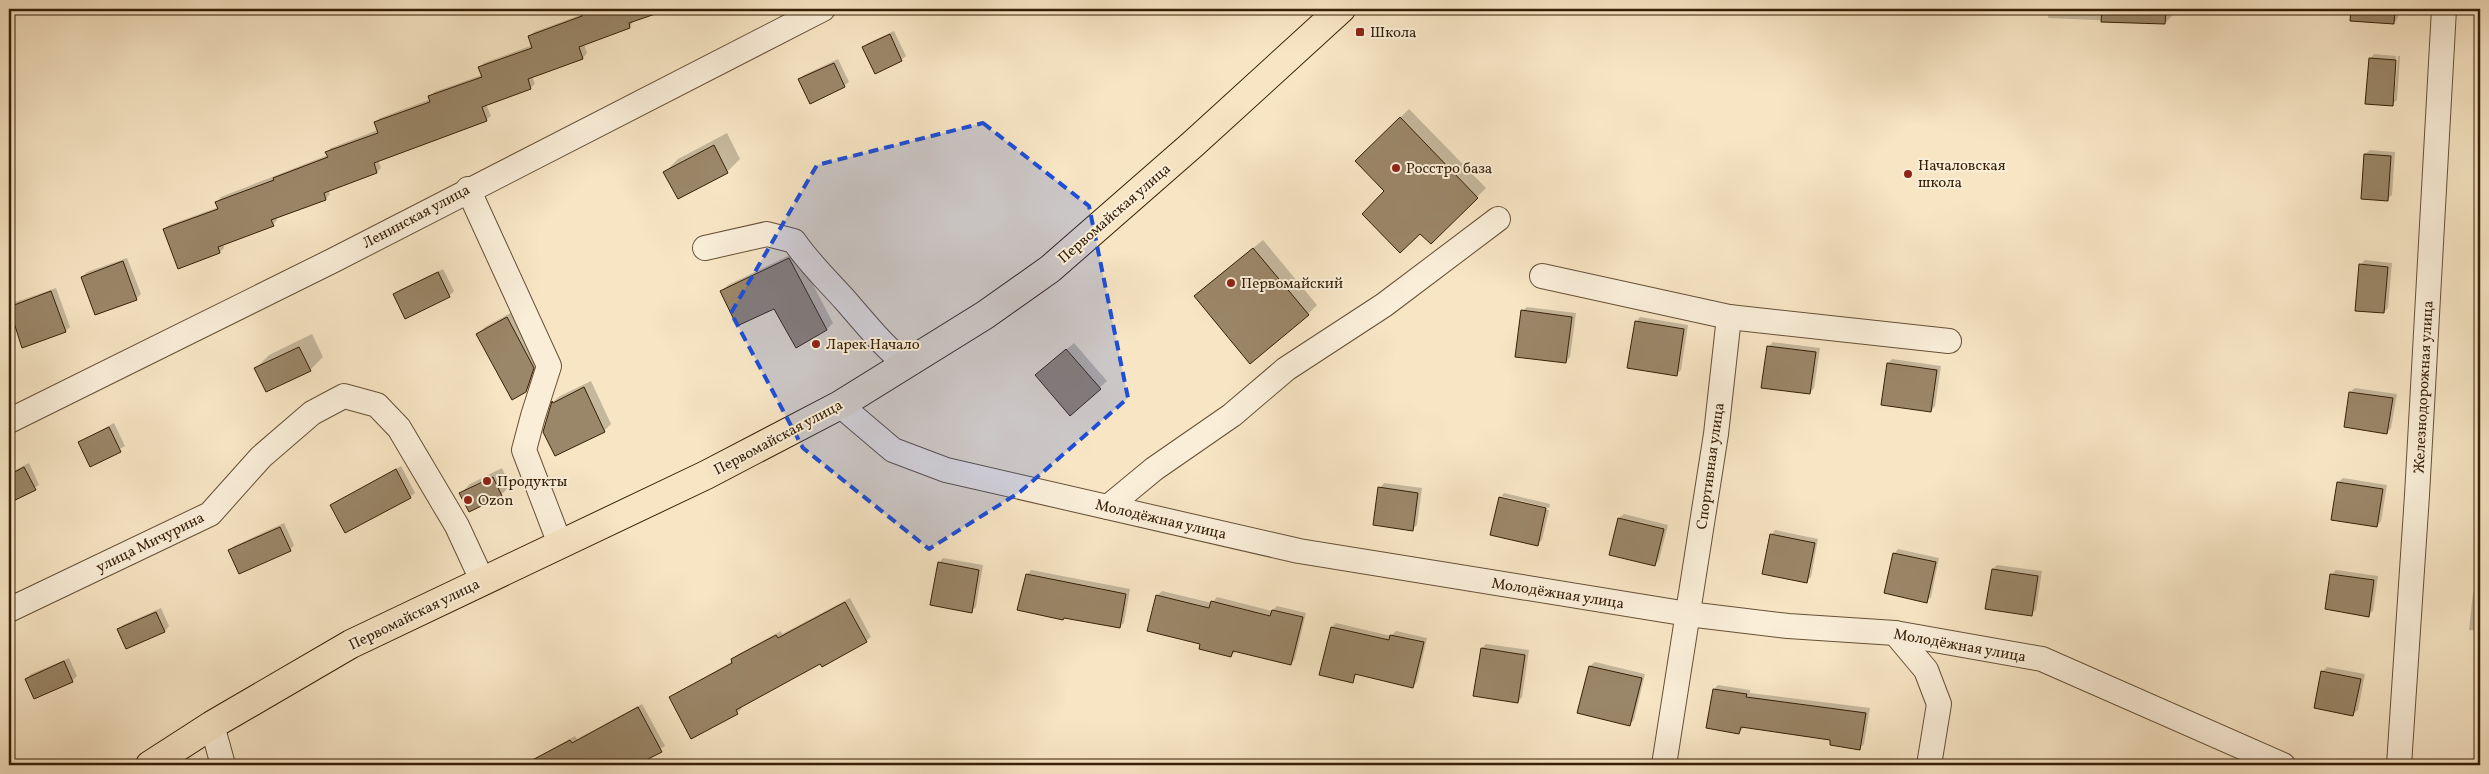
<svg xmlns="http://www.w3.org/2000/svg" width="2489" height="774" font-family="Vollkorn,serif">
<rect width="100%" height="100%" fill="#f7e5c4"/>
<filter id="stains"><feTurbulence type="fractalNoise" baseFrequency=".004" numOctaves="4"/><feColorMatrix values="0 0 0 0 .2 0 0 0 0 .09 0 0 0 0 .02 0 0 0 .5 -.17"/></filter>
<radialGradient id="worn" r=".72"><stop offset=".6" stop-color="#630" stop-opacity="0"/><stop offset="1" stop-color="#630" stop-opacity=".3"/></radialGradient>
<g fill="#0003">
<polygon points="581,9 665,9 634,20 630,27 584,44 587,53 583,58 532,76 535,84 530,88 486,104 491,116 486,120 378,160 381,168 377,172 328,190 330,194 326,199 276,217 277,220 273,225 223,243 224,248 220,252 165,229 169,225 219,207 217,202 221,197 328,155 327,152 331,148 378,130 375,122 380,118 431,99 430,97 434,92 482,75 480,67 484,63 533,45 530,36 534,32 583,14"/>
<polygon points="2049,9 2174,9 2174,14 2165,23 2048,18"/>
<polygon points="2370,9 2399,9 2398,18 2394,23 2369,21"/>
<polygon points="894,31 906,56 901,60 864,47 868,43"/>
<polygon points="2374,54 2396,56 2392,101 2394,101 2398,56 2400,56 2397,100 2392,104 2370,59"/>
<polygon points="838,59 849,82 844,86 800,79 804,75"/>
<polygon points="1409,109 1486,188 1431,242 1356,161"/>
<polygon points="727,133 740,159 727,172 679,197 665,172 678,159"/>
<polygon points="2370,150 2395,152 2392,195 2387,199 2365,154"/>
<polygon points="1263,240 1317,305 1308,314 1205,287"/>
<polygon points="796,252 833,323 827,329 774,307 722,291 728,285"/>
<polygon points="127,258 141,294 136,299 82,277 87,272"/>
<polygon points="2365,260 2392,263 2388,308 2384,312 2360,265"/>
<polygon points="443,269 454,291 449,296 394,294 399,290"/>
<polygon points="56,288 70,327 65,331 23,347 9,308 13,303"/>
<polygon points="1527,307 1576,313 1570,357 1566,362 1522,311"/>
<polygon points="514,311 540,360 533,384 525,391 478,334 485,327"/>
<polygon points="1640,317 1688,325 1681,370 1676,375 1636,322"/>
<polygon points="312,334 323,357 310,370 256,368 269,355"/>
<polygon points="1773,342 1820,348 1814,388 1810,393 1768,347"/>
<polygon points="1074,343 1107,381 1070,414 1044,368"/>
<polygon points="1892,359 1941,366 1935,406 1931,411 1888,363"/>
<polygon points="591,381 611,424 604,431 544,432 553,402 560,396"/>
<polygon points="2355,388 2397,394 2391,428 2387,433 2350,392"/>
<polygon points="114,423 125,446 91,465 79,442"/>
<polygon points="29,463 39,485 9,502 9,473"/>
<polygon points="401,466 415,493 410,497 331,505"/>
<polygon points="502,468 510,486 501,495 461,493 470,484"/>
<polygon points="2343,478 2387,485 2381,521 2377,526 2338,482"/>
<polygon points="1384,483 1422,488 1417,525 1413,529 1380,488"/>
<polygon points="1504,493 1550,504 1549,508 1501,496 1501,499 1549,510 1542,540 1537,544 1500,498"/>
<polygon points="1624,514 1668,525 1659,560 1655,565 1611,554 1619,518"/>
<polygon points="284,523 294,545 290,550 230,551 234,546"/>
<polygon points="2480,525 2480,561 2475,560"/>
<polygon points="1775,530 1818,539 1811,577 1806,582 1771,535"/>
<polygon points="1898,549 1939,558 1931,597 1926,602 1894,554"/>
<polygon points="943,558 983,565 976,607 971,611 939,563"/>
<polygon points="1997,565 2042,571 2036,610 2031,615 1993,569"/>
<polygon points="1031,570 1130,589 1124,623 1119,627 1027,575"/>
<polygon points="2336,570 2378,576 2373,611 2368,615 2332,574"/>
<polygon points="2477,589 2480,589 2480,631 2469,630 2473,593"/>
<polygon points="1162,591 1212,603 1217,597 1272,611 1277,606 1306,613 1295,659 1291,664 1236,651 1231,656 1202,643 1157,596"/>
<polygon points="850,598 871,637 866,641 820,662 740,706 742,708 737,713 670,697 733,661 737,655 781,631 782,634"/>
<polygon points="161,608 169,626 165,631 127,648 119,630 123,625"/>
<polygon points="1336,623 1391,636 1396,631 1427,638 1417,682 1412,687 1357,674 1352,681 1332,627"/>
<polygon points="1486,644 1529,650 1522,697 1518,702 1482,648"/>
<polygon points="69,658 77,676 72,681 34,697 26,679 31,674"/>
<polygon points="1595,662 1645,674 1634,720 1630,724 1579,712 1590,666"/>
<polygon points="2327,667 2365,674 2358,710 2353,714 2322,672"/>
<polygon points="1718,685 1750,690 1750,693 1870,708 1864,744 1859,749 1832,739 1744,727 1739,733 1714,689"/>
<polygon points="2480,692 2480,705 2478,704"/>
<polygon points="642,704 665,746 634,765 523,765 575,736 577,739"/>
</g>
<g fill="#9a8668" stroke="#361f05">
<polygon points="580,9 663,9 664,11 629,23 630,28 579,47 583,59 528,79 531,89 482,107 487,121 374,163 377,173 324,193 326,200 271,220 274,226 218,247 220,253 178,269 163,229 218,209 215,202 274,180 273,178 328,157 325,152 378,133 374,122 430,102 428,96 482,77 478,67 532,48 528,36 582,16"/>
<polygon points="2102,9 2166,9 2165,24 2101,22"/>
<polygon points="2351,9 2395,9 2394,24 2350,21"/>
<polygon points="890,34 902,61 875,74 862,47"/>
<polygon points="2369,58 2396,60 2393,106 2365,104"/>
<polygon points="834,63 845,87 810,104 798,79"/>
<polygon points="1400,117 1478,198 1431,244 1420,234 1400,253 1362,214 1384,191 1355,161"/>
<polygon points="714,145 728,173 678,199 663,172"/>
<polygon points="2364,154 2391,156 2388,201 2361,199"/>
<polygon points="1253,248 1309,315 1250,364 1194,296"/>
<polygon points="789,258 827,330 796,348 774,309 737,326 720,291"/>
<polygon points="123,261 137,300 95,315 81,277"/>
<polygon points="2359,264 2388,267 2384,313 2355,311"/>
<polygon points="438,272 450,297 405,319 393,294"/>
<polygon points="51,291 66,332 22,348 9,307"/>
<polygon points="1521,310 1572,317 1566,363 1515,357"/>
<polygon points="507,317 534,368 526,392 512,400 476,334"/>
<polygon points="1635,321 1684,329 1677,376 1627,368"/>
<polygon points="1767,346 1816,352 1810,394 1761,388"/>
<polygon points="299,347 311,371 266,392 254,368"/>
<polygon points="1066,349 1101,389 1070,416 1035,375"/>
<polygon points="1887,363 1937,370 1931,412 1881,405"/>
<polygon points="584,387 605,432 555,456 543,432 552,401 553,403"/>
<polygon points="2349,392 2393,398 2387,434 2344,427"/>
<polygon points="109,427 121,452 90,467 78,442"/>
<polygon points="24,467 36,490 9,503 9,475"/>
<polygon points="396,469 411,498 345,533 330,505"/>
<polygon points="493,477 502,496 469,512 459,493"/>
<polygon points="2337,482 2383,489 2377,527 2331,520"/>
<polygon points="1378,487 1418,493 1413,531 1373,525"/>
<polygon points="1499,497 1546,508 1538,546 1490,535"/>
<polygon points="1618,518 1664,529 1655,566 1609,555"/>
<polygon points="280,527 291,551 239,574 228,550"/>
<polygon points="1770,534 1815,543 1807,583 1762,574"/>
<polygon points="1893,553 1936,562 1927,603 1884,593"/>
<polygon points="938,562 979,570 972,613 930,605"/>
<polygon points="1992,569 2038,576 2032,616 1985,609"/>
<polygon points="1026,574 1126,594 1120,628 1064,618 1063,620 1017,610"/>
<polygon points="2330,574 2374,580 2369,617 2325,609"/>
<polygon points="1156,595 1209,608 1211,601 1270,616 1272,610 1303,617 1291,665 1233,651 1231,657 1199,649 1200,644 1147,631"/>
<polygon points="845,602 867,642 822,667 820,664 736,710 738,714 691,739 669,697 732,663 731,659 776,635 778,638"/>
<polygon points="156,612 165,632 126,649 117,629"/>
<polygon points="1331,627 1389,640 1390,635 1424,642 1413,688 1355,674 1353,683 1319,675"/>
<polygon points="1481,648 1525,655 1518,703 1473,696"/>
<polygon points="64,661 73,682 34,699 25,679"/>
<polygon points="1589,666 1642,678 1630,726 1577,713"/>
<polygon points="2321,671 2361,679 2353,716 2314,708"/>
<polygon points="1713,689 1747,694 1746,697 1866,713 1860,750 1830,745 1830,740 1741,727 1739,734 1706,728"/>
<polygon points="638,707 662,752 636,765 523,765 570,740 572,743"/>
</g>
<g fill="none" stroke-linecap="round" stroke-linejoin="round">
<g stroke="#665035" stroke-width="26">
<g id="minor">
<polyline points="468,189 549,366 533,416 524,450 560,544"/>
<path d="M705 248 767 234 794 241C809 263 827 280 845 300 865 323 883 346 907 365"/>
<polyline points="1542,276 1729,317 1949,341"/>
<polyline points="840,405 893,450 946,470 1299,551 1688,614 1788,626 1895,633 2042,659 2283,765"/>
<polyline points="9,421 334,260 823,9"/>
<polyline points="1108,507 1154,469 1232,415 1286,369 1384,305 1498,219"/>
<polyline points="9,610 210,514 261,457 312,413 344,396 377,405 399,428 457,526 482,580"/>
<polyline points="1895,633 1926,670 1939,704 1929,765"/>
<polyline points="212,725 223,765"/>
<polyline points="1664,765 1716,434 1729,317"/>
<polyline points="2399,765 2417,495 2444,9"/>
</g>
</g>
<g stroke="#361f05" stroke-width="30">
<polyline id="major" points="150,765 212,725 351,644 706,475 840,405 985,315 1050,269 1193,144 1341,9"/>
</g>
<use href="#minor" stroke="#faeed9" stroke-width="24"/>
<use href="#major" stroke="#f7e5c4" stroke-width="28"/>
</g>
<path fill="#1d4ed8" fill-opacity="0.2" stroke="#1d4ed8" stroke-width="4" stroke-dasharray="10 6" stroke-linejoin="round" d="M983 123 1089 206 1128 398 1020 492 929 549 803 448 731 313 817 165Z"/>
<g fill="#8f2418" stroke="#faeed9" stroke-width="2">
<rect x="1355" y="27" width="10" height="10" rx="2.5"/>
<circle cx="1396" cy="168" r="5"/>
<circle cx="1908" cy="174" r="5"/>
<circle cx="1231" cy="283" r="5"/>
<circle cx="816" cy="344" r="5"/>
<circle cx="487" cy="481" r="5"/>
<circle cx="468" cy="500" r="5"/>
</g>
<g text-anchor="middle" stroke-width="4" stroke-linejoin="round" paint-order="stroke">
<g font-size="15" fill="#361f05" stroke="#faeed9" text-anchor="start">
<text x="1370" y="37">Школа</text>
<text x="1918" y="170">Началовская<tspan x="1918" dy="17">школа</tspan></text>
<text x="1406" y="173">Росстро база</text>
<text x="1241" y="288">Первомайский</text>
<text x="826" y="349">Ларек Начало</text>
<text x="497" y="486">Продукты</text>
<text x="478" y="505">Ozon</text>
</g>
<g font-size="15" fill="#361f05" stroke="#faeed9">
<text transform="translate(1114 213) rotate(-41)" y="5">Первомайская улица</text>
<text transform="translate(416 216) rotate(-28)" y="5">Ленинская улица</text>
<text transform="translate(2423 387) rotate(-87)" y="5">Железнодорожная улица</text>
<text transform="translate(778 437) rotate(-28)" y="5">Первомайская улица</text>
<text transform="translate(1710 466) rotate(-82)" y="5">Спортивная улица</text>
<text transform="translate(1161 519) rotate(13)" y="5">Молодёжная улица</text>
<text transform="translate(150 542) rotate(-26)" y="5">улица Мичурина</text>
<text transform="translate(1558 593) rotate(9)" y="5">Молодёжная улица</text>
<text transform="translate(414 614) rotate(-26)" y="5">Первомайская улица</text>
<text transform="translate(1960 645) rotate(10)" y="5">Молодёжная улица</text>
</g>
</g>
<rect width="2489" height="774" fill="none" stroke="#f7e5c4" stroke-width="30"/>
<rect x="10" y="10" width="2469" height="754" fill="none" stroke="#361f05" stroke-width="2.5"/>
<rect x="15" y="15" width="2459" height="744" fill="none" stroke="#361f05"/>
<rect width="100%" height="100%" filter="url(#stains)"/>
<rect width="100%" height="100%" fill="url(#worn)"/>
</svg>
